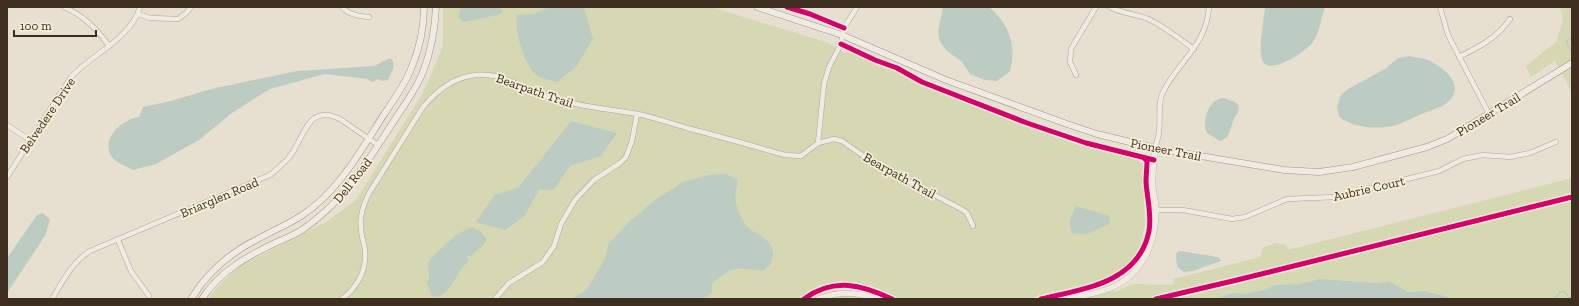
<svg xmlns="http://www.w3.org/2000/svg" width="1579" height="306" font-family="'Zilla Slab',serif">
<rect width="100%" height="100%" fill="#e7e0d1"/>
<g fill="#d6d7b3">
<path d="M443 7H711L829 43C837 49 842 54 851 52L895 71 921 85 1026 125 1112 153 1137 159 1143 166 1145 224 1139 250 1124 268 1105 279 1027 299H897L870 286 845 282 827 286 865 299H813L825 286 809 292 800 299H208L222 282 240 266 326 222 356 200 422 94 433 70 443 45Z"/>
<polygon points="1560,7 1572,7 1572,93 1555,61 1531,77 1526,66 1556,42 1563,21"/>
<polygon points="1572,178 1572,299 1456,299 1425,291 1408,292 1393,283 1389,281 1378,283 1339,280 1266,299 1030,299 1117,291 1133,284 1174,285 1173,279 1260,257 1263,248 1275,243 1286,245 1288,250"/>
</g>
<g fill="#bcccc2">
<path d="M462 7 500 8 503 11 501 14 464 22C458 19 457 12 462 7Z"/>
<path d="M550 7H579L584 8 593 39 576 67 557 82C551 80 540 79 536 75 524 64 514 30 517 15L534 14Z"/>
<path d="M943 7H989C1009 24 1017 45 1010 71L997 81 985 80 970 74 962 62 946 50 940 42 938 32Z"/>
<path d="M1265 7H1325C1321 18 1320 32 1313 42 1307 51 1267 78 1262 59 1258 47 1264 21 1265 7Z"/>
<path d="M1410 56C1416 58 1423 58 1428 60 1442 66 1464 83 1451 99 1444 107 1432 110 1424 113 1417 116 1411 119 1404 122 1386 131 1355 129 1339 117L1337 106 1341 95 1348 89 1385 69 1398 58Z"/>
<path d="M390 58C398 64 391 72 388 80L382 81 378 79 373 82 367 79 325 74 270 89 232 113 199 140 156 164 133 170C127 166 116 163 112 157 99 139 123 119 139 117L143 107 171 101 211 89 297 71 374 66Z"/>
<path d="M1224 98 1235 102 1239 106C1239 112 1236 114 1234 119 1230 127 1231 138 1220 141L1207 133C1201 121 1209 98 1224 98Z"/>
<polygon points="571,121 617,133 601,156 570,166 554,190 539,190 524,217 505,230 476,222 495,195 519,187"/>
<path d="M726 174 738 180C734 197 734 203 742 219 744 221 745 225 747 227 750 230 756 233 760 235 775 245 778 258 764 271 737 268 734 264 712 284V292L706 297 692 299H571L587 290 605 258 609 243 630 221 655 200 683 182 709 175Z"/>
<polygon points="1076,206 1110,216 1109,224 1087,234 1072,233 1069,222"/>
<polygon points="43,213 50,220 45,236 7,293 7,258 37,215"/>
<path d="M472 227 481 232 487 239C484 247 476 249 472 256H467L468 261C465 265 462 268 460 271 454 280 446 300 432 296L427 283C431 274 427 270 429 261 441 249 455 233 472 227Z"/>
<polygon points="1179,251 1218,257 1221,261 1193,271 1184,272 1177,267 1176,254"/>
<polygon points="1320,279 1378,283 1389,281 1393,283 1408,292 1425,291 1456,299 1216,299 1232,293 1244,294 1265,290 1275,285 1300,284"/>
</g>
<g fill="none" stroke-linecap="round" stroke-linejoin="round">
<g stroke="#bcccc2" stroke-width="1.5">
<polyline points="1572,37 1567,41 1568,46 1572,52"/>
<polyline points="1555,299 1560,292 1564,291 1570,299"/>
</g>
<g stroke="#ada599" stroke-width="5.5">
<g id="minor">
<path d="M64 7C84 16 96 28 109 46"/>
<path d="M342 7C349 15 359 16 369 17"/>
<path d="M1110 7C1121 13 1134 14 1146 18 1163 25 1179 39 1194 49"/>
<polyline points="1440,7 1448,35 1489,114"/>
<polyline points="138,14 150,18 178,19 186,13 191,7"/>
<path d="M1459 57C1479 47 1497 38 1510 19"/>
<polyline points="1076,75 1070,62 1071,49 1096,7"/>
<polyline points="7,125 30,140"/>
<polyline points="818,143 834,139 842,141 875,164 963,210 967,213 973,226"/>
<path d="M1155 149C1156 143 1159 137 1159 131 1161 117 1157 104 1163 92 1179 61 1207 44 1209 7"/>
<path d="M7 177 71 77C93 53 130 40 140 7"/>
<polyline points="1156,210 1183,210 1232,219 1245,217 1287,199 1335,197 1439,171 1463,159 1483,155 1510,157 1530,153 1556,142"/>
<polyline points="118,240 131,271 149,296"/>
<path d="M52 299C63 281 72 262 90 251L270 175C277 169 285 163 290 156 305 137 307 103 340 119L378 145"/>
<path d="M342 299C357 287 367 271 365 250 364 243 361 236 361 228 359 217 363 206 368 195L423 107C437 90 454 77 476 75 504 72 528 92 554 99 582 107 610 109 638 114 656 118 673 124 691 129 722 137 753 146 785 155L801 156 818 143 824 84 829 67 841 44 844 28 857 7"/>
<polyline points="495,299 509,283 543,262 554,246 561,224 575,200 594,180 620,163 626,157 632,141 637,114"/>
</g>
</g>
<g stroke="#ada599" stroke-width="6">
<g id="tertiary">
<path d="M818 299C838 291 856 291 876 299"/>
<path d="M1069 299C1083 296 1098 293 1111 288 1143 274 1156 243 1156 210 1156 203 1154 196 1153 189 1152 176 1154 162 1155 149"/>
</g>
</g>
<g stroke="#9c958a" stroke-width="7">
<g id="secondary">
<polyline points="757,7 842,35 946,80 1067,124 1097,134 1159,149 1284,170 1319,172 1353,167 1427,147 1447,139 1464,129 1572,63"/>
<path d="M191 299C207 273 231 252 258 239 272 231 287 225 301 216 338 192 360 152 383 116 393 101 404 86 411 69 419 50 424 28 424 7"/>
<path d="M202 299C220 271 246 257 275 243 284 239 294 235 302 230 344 201 363 168 390 127 401 109 415 92 423 72 431 51 435 30 436 7"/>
</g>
</g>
<use href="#minor" stroke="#efebe3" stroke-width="4.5"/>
<use href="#tertiary" stroke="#efebe3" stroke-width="5.5"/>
<use href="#secondary" stroke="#efebe3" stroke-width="6"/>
<g stroke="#f7eed8" stroke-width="8">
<g id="cycleway">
<polyline points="787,7 810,14 844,28"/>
<polyline points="841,44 875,60 897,68 922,82 1027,123 1086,143 1154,160"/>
<path d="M804 299C834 277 862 285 892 299"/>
<path d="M1041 299C1083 289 1139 283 1149 231 1152 215 1147 198 1146 182 1146 175 1147 168 1147 161L1144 158"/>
<polyline points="1156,299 1237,280 1572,197"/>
</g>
</g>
<use href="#cycleway" stroke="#d6006c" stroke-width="5"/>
</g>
<g text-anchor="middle" stroke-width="3.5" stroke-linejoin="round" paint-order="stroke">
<g font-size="13" fill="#3d2e20" stroke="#f7eed8">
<text transform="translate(535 90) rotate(19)" y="5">Bearpath Trail</text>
<text transform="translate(1488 114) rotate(-31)" y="5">Pioneer Trail</text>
<text transform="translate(47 115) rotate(-56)" y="5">Belvedere Drive</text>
<text transform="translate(1166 149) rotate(11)" y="5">Pioneer Trail</text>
<text transform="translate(900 175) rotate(29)" y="5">Bearpath Trail</text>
<text transform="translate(352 180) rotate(-52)" y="5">Dell Road</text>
<text transform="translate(1369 188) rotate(-13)" y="5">Aubrie Court</text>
<text transform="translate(219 197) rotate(-23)" y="5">Briarglen Road</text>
</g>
</g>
<rect width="1579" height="306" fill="none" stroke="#3d2e20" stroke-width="16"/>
<path d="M14 30v6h82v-6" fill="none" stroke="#3d2e20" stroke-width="2"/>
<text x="20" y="30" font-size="12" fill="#3d2e20" stroke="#f7eed8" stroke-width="3" paint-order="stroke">100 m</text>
</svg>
